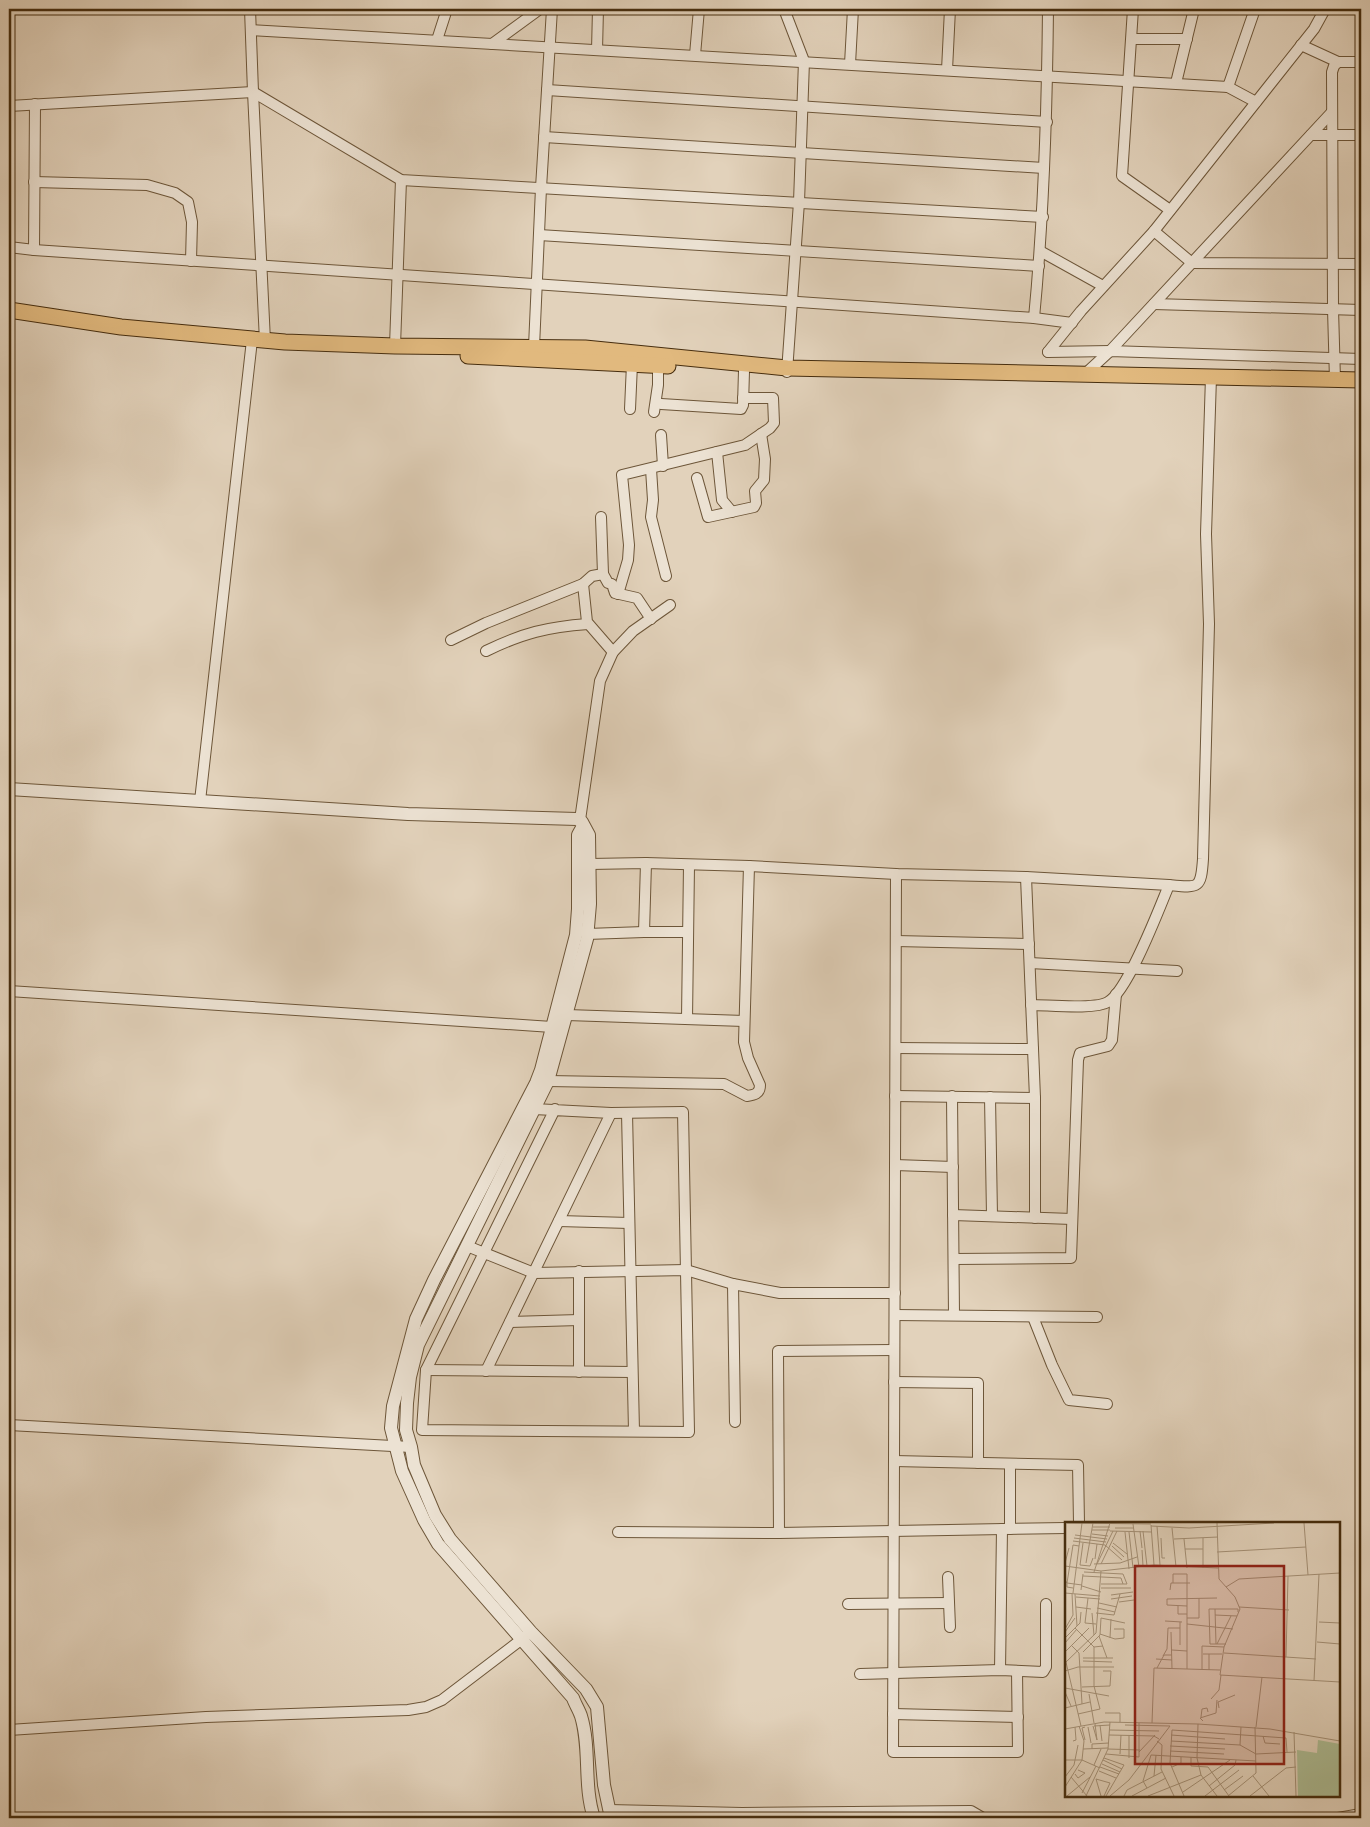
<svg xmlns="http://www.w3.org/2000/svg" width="1370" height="1827" font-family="'IM FELL DW Pica',serif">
<rect width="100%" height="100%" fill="#e2d2bb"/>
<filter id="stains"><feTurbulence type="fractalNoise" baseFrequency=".004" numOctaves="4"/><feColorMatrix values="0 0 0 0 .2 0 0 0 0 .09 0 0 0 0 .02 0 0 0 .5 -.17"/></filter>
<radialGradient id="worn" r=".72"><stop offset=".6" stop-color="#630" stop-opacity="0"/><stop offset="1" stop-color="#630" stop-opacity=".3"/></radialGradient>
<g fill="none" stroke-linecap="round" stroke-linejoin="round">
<g stroke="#6d5639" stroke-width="12">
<g id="minor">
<polyline points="250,9 253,92 265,341"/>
<polyline points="784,9 804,61 799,202 787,372"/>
<polyline points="1133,9 1122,176 1170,210"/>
<polyline points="251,30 1228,87 1255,9"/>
<polyline points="1132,39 1187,39"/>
<polyline points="437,40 447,9"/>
<polyline points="492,44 540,9"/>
<polyline points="1301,45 1338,62"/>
<polyline points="597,50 598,9"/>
<polyline points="695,55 699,9"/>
<polyline points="850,64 853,9"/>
<polyline points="947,70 950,9"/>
<polyline points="1176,83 1194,9"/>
<polyline points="1228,87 1256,102"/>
<polyline points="547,90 1047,122"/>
<polyline points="9,106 253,92 401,180 1043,217"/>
<polyline points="1311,135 1361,135"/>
<polyline points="544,137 1044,168"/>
<polyline points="34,182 147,185 175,193 188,202 192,222 191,261"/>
<polyline points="1154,231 1192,263 1361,264"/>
<polyline points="539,235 1039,266"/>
<path d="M9 247 34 250 1034 318C1044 215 1047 112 1048 9"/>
<polyline points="34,250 35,104"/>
<polyline points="1040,251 1103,286"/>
<polyline points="1154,304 1361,310"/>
<polyline points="1034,318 1072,323"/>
<polyline points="395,346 401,180"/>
<polyline points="534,347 541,188 552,9"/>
<polyline points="1048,352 1081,311 1154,231 1314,29 1325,9"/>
<polyline points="1048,352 1110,351 1361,359"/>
<polyline points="1084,375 1110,351 1332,112"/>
<polyline points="1335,380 1333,309 1332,72 1334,66 1338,62 1361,62"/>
<polyline points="661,404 741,409 743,405 744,371"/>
<polyline points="630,409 632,364"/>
<polyline points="654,412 658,385 658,365"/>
<polyline points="661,435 663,466"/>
<polyline points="717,452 722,500 732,512"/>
<polyline points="651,469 653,500 651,517 666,576"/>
<polyline points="697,478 708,517 754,507 756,503 755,491 764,480 765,459 761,434"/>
<polyline points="603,574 608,583 612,584 615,593 637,598 651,619"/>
<polyline points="583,584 587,622 613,652"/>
<polyline points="618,594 628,560 629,545 622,475 745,445 770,428 774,423 773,398 743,398"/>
<polyline points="451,640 486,623 583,584 592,576 603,574 601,517"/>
<path d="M486 651C523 633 547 627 588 624"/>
<polyline points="200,801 252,340"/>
<polyline points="580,820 600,681 613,652 633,631 670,605"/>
<path d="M590 864 646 863 749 866 896 874 1026 877 1169 885C1199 888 1201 889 1203 859L1209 624 1206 534 1211 377"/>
<polyline points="896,874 893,1752 1018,1752 1017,1671"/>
<polyline points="1026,877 1035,1098 1035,1218"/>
<polyline points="644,932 646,863"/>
<polyline points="587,934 644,932 688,932"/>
<polyline points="896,941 1029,944"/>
<polyline points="1030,963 1177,971"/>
<polyline points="9,991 552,1027"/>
<path d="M1031 1005C1048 1005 1095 1010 1108 1002 1128 991 1159 909 1169 885"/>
<polyline points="567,1015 744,1021"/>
<polyline points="687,1019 689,865"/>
<polyline points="896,1048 1033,1049"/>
<path d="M548 1081 724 1084 747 1096C754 1095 760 1094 760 1085L748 1058 744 1042 749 866"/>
<polyline points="895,1096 1035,1098"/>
<polyline points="952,1096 954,1315"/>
<polyline points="990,1097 992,1216"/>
<polyline points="534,1109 611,1113 683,1112 689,1432 422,1430 426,1370 555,1109"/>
<polyline points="627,1113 634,1431"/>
<polyline points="895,1165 953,1167"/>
<polyline points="953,1215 1072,1219"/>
<polyline points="559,1221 629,1223"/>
<polyline points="467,1246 534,1273 686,1270 733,1284 780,1293 895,1293"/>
<polyline points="954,1259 1071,1258 1078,1060 1080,1053 1108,1046 1112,1040 1116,994"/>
<polyline points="733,1284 735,1422"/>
<polyline points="895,1315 1097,1317"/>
<polyline points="1033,1317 1052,1365 1069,1400 1107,1404"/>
<polyline points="510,1322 579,1320"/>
<polyline points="426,1370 632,1372"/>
<polyline points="486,1371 611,1113"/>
<polyline points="579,1372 579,1271"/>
<polyline points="894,1382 978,1383 978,1463"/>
<polyline points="9,1425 411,1447"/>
<polyline points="894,1461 1078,1465 1079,1523"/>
<polyline points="1010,1529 1010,1464"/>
<polyline points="618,1532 779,1533 1066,1528"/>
<polyline points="779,1533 778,1351 894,1350"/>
<polyline points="948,1577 950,1627"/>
<polyline points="848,1604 949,1603"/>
<polyline points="1000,1670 1002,1529"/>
<polyline points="860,1674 1000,1670 1043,1672 1046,1667 1046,1604"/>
<polyline points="893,1714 1018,1717"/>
<polyline points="9,1730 206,1717 408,1710 426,1707 442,1700 526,1636"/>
<polyline points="609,1810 742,1813 971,1811 983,1818"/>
<polyline points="1338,1818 1361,1814"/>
</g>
</g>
<g stroke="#6d5639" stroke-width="14">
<g id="tertiary">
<polyline points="9,789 408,814 577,819 582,822 589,835 590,904 587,939 548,1081 418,1345 410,1377 407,1403 406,1430 411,1447 414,1465 435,1515 450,1539 531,1632 586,1689 597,1707 604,1785 611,1818"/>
<path d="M583 826 578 835V909L576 935 541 1070 536 1083 434 1280 416 1319 393 1406 391 1428 402 1471 424 1520 438 1544 573 1698C575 1704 579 1710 581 1716 591 1749 583 1785 594 1818"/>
</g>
</g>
<g stroke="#462d0e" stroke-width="17">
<g id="primary">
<polyline points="9,310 121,327 285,342 395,346 585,348 787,368 1361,380"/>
<polyline points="468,356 668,366"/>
</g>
</g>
<use href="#minor" stroke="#ece2d3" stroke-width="10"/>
<use href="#tertiary" stroke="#ece2d3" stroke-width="12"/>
<use href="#primary" stroke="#e1b97e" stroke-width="15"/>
</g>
<g transform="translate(1065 1522)">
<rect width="275" height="275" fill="#e2d2bb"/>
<path d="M253 218 275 222V274H233L232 228 252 231Z" fill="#adbd95"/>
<path fill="none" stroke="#a49076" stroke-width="1" d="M2 1 86 2M152 1 154 57 170 75 175 87 159 125 155 153M239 1 243 53M68 2 74 45M86 3 89 43M86 4 124 6 209 1M92 4 95 43M28 5H45M50 6H69M107 6 111 45M27 8H45M45 9 87 10M75 9 77 26M78 9 82 44M60 10 64 47M64 10 68 46M27 12 43 14M10 13 42 17M9 16 41 20M96 16 97 36H100M109 17 153 15M119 17 122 46M8 19 40 23 57 38M18 21 15 43 25 44 28 36M48 21 62 32M47 24 59 35M120 27H138M77 28 78 44M152 30 241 25M30 37 32 22M0 41 4 26M21 41 28 1M29 42 55 41 72 35M32 42 48 9M36 42 52 9M0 44 36 49 89 43 153 46M138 46V16M19 50 58 52 62 62H36M29 50 45 1M18 54 56 56 58 62M0 58 2 61 17 63M108 61V52H122V147M17 64 36 70M161 65 174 57 275 51M8 66 2 65V61L8 23 14 24M36 66H66M16 68 18 52M105 68 106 61H125M0 71 35 74M8 71 17 1M10 72 12 104M46 73 68 70M11 75 35 77M23 76 20 101 31 102M46 77 67 74M54 80 69 78M34 81 52 85M113 84V92H122M122 84 102 83V77L152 76M11 85 26 87M174 85 224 88M32 86 50 90M150 87 151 122M27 91 29 113M31 91 49 93 55 72M150 93 172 94M36 96 60 101M122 96H134V76M100 99 117 100M115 100V123M254 100 275 101M122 102 168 107M10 106 29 125 38 124M0 107 8 93 7 71M0 110 10 96M106 110 107 147M35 112 50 117 59 116V107H49M34 114 42 136M0 116 15 101 16 90M45 116 46 97M252 120 275 122M0 121 12 107M152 122 166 94M161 122H145L144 87H173V90M6 123 14 131 17 182M107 128 122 129M0 130 24 106M18 130 35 113 36 96M159 131 251 137M138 132H157M98 134 102 127 103 106H115M221 135 223 54M0 136 16 204M18 136H48M91 137 107 138M18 139 47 140M1 140 31 111 36 49M92 146 99 133H107M137 148V124L159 125M144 148V132M0 149 13 145H49M155 153 275 160M249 159 254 52M17 165 45 164 46 149H38M0 166 44 174M0 170 6 184M24 172 29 201M146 177 154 168 156 153M0 186 25 180M154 186 153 180 170 173M40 191H55V200M13 192 35 187 29 164V125M136 195 137 187 142 186 143 190M138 199 135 196 151 191 152 178M87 201 89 146 155 148M133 202 132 236 136 253 152 274M35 203 37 219M60 203 105 204M28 204 32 218 30 202M29 204 45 203M20 205 17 206 20 218M23 205 26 221M191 205 197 155M0 207 39 200 133 202 205 207 275 219M45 208 94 209M229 210 231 274M44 213 89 214 94 217M64 213V236M106 213 160 217M198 214 200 221 215 222M8 219 11 218 10 205M92 219 97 223 96 247 109 274M106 219 175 223 191 232 231 230M175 223 176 205M105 224 160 227M18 227 43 226M27 227V222L44 221M43 227 75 228M105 229 159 232M74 230 90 213M41 232 74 235V201M55 232 56 213M126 235V244L143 245 164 274M39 236 59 243 41 274M0 238H17L35 246M38 238 57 247M37 242 55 250M29 243 36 227M35 245 54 252M107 245 116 241V235M34 249 51 256M10 252 13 256 20 251 13 248M89 254 91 233M188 254 204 274M0 255 9 243 13 223M6 255 22 274M31 257 45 261 39 274M31 257 36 274M144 264 170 243 171 238M0 265 17 238 19 219 14 204M82 266 78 259 86 233 191 239M159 268 178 254M118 270 165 238M17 271 31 244M2 274 25 255M21 274 43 227 45 200M45 274 64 258 105 204M59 274 62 268 97 250M67 274 101 256M83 274 136 253M119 274 105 241 107 208 221 216 222 230M140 274 174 248M163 274 191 251 190 205M185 274 221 246 231 245"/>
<path fill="#8f2418" fill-opacity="0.15" stroke="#8f2418" stroke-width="2.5" d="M70 44H219V242H70Z"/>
<rect width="275" height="275" fill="none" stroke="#462d0e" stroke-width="2.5"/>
</g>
<rect width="1370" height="1827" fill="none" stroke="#e2d2bb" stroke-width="30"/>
<rect x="10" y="10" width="1350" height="1807" fill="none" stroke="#462d0e" stroke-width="2.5"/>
<rect x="15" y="15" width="1340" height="1797" fill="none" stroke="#462d0e"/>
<rect width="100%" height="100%" filter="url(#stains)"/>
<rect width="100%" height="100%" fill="url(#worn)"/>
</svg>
